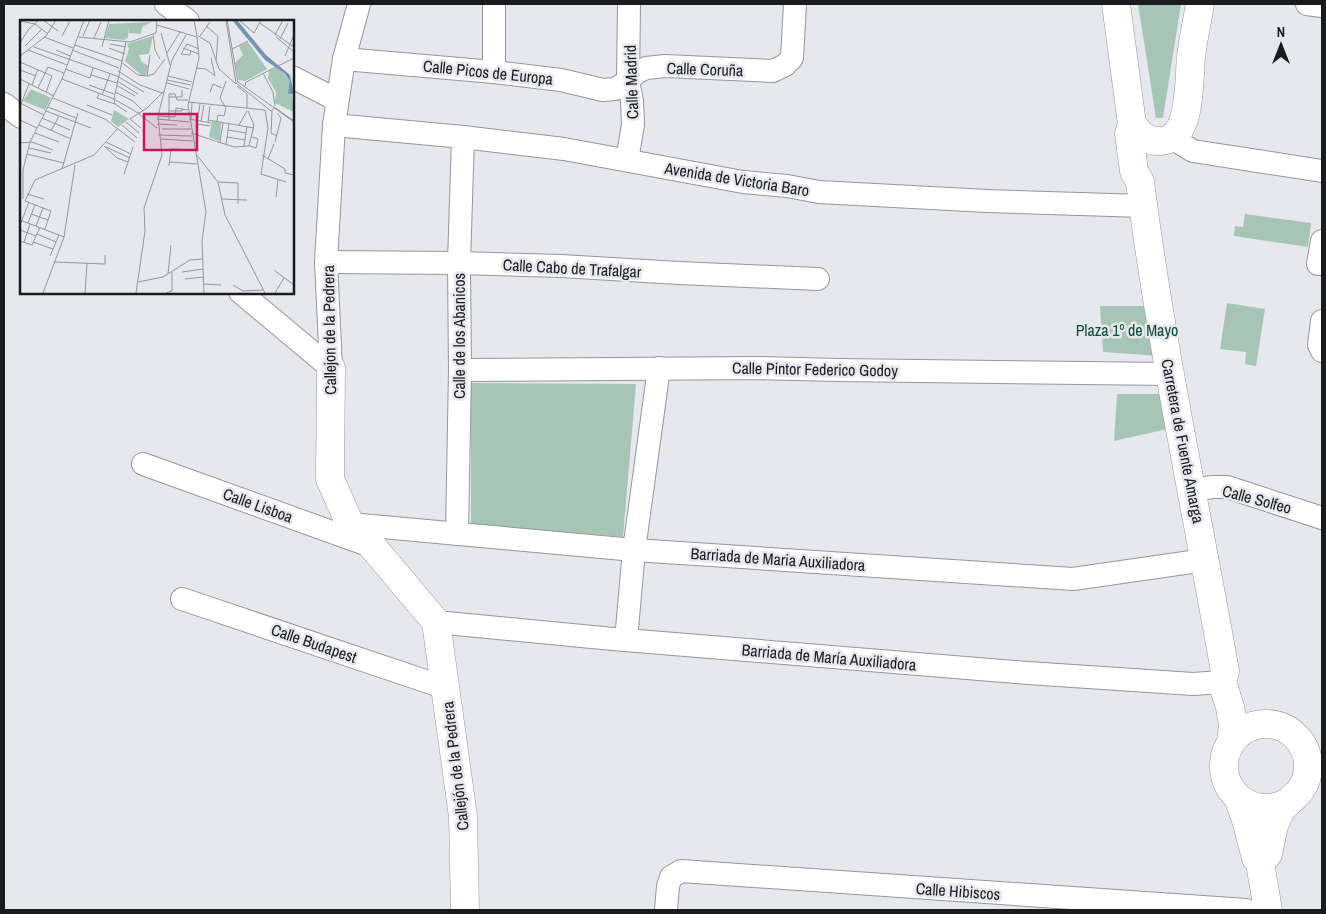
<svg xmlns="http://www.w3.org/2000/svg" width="1326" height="914" font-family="'Archivo Narrow',sans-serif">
<rect width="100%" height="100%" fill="#e6e8ee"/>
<g fill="#a7c5b6">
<polygon points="1138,4 1181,4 1163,118 1156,118"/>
<polygon points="1245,214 1311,223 1308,247 1234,236 1235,226 1243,227"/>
<polygon points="1227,303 1265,309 1256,366 1245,364 1246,352 1220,349"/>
<polygon points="1100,306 1145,306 1159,356 1103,352"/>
<polygon points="471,383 636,384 623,537 471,524"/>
<polygon points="1117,394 1165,394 1172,428 1114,441"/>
</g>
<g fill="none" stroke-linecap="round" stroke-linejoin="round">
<g stroke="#94969c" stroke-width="24">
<g id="street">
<polyline points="166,4 188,21"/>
<polyline points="1307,4 1322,6"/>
<polyline points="344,59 494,72 561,80 603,90 615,89 628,81 636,73 646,68 665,66 773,71 785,65 792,58 795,4"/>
<polyline points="494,72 494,4"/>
<polyline points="292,77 337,100"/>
<polyline points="4,104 21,117"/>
<polyline points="334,125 463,137 564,149 743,182 787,186 819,192 987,201 1143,206"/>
<polyline points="1172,138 1193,151 1322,171"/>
<polyline points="627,160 633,125 632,101 628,81 629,4"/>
<polyline points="1322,241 1318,264 1322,264"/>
<polyline points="326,262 459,263 561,266 679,273 818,279"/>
<polyline points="240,292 331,368"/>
<polyline points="1322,321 1319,345 1322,351"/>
<polyline points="331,368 326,262 334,125 344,59 359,4"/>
<polyline points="460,370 757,368 838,370 1170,374"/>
<polyline points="143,464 365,544"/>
<polyline points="1190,490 1213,487 1227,487 1322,518"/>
<polyline points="350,524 634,550 1073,579 1205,560"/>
<polyline points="457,534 460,370 459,263 463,137"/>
<polyline points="182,599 446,688"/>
<polyline points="436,622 613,639 1028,673 1193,684 1222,682"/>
<polyline points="626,640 634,550 659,368"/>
<polyline points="666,910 668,886 671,877 681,871 1246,910"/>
</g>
</g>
<g stroke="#94969c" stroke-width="29">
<g id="secondary">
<path d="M1116 4 1132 124 1129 134 1134 171 1140 182C1161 346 1196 508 1225 671L1222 682 1230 707 1233 725 1231 742"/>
<path d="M1132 124C1138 133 1145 140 1156 141 1161 141 1167 141 1171 138 1191 127 1189 77 1191 57 1193 40 1197 22 1200 4"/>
<polyline points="331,368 330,479 350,524 372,546 436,622 463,816 465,910"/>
<circle cx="1266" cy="766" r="42"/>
<polyline points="1238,797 1246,820 1256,858 1260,863 1268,910"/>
<polyline points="1260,863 1268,854 1274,825 1281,810 1293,797"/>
</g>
</g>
<use href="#street" stroke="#fff" stroke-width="22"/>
<use href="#secondary" stroke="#fff" stroke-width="28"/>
</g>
<g text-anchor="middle" stroke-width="5" stroke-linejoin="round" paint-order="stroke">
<g font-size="16" fill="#1a1b1d" stroke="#e6e8ee">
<text transform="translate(705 69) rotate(2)" y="6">Calle Coruña</text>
<text transform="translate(488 72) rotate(6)" y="6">Calle Picos de Europa</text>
<text transform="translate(631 82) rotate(-92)" y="6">Calle Madrid</text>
<text transform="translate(737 179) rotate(9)" y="6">Avenida de Victoria Baro</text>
<text transform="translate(572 268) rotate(3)" y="6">Calle Cabo de Trafalgar</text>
<text transform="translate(329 330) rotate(-91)" y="6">Callejon de la Pedrera</text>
<text transform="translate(459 336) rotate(-90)" y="6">Calle de los Abanicos</text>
<text transform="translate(815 369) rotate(1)" y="6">Calle Pintor Federico Godoy</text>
<text transform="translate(1183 441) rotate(79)" y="6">Carretera de Fuente Amarga</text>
<text transform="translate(1257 499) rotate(15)" y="6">Calle Solfeo</text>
<text transform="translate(258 505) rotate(20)" y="6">Calle Lisboa</text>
<text transform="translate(778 559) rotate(4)" y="6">Barriada de Maria Auxiliadora</text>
<text transform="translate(314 643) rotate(19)" y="6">Calle Budapest</text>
<text transform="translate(829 657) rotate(5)" y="6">Barriada de María Auxiliadora</text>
<text transform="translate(455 766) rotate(-97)" y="6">Callejón de la Pedrera</text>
<text transform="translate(958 891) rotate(4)" y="6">Calle Hibiscos</text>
</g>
<g font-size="16" fill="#0c4c34" stroke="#e6e8ee">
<text x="1127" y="336">Plaza 1º de Mayo</text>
</g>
</g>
<g transform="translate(20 20)">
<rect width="274" height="274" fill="#e6e8ee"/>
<path d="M132 2 122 7 121 14 109 13V7L108 18 104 20 85 18 89 4ZM133 16 129 34 119 35 122 42 129 46 126 55H121L105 41 109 29 107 24ZM228 22 247 49 225 61 219 60 215 43 223 35 219 26ZM258 47 270 61 274 92 255 83 256 72 248 58 249 51ZM11 69 31 78 25 90 3 81ZM94 90 109 99 98 107 91 101ZM192 101 201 103 200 121 189 117Z" fill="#a7c5b6"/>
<path d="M212 0H217L246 35 270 55 274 74H268L270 61 264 53 245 40Z" fill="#7494b6"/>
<path fill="none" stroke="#94969a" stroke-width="1" d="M23 0 38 11M174 0 177 16M206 0 216 63 251 91 255 88M207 0 218 62 274 102M219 0 234 13 241 0M0 1 15 4 28 14M240 3 274 27M137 5 177 17M186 6 198 16 196 41M141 13 150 45M133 14 135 30 140 39M255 15 263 0M42 16 50 1M63 16 70 0M178 16 190 23 199 49 216 64M180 16 190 2M24 17 53 28M58 17 110 22 136 13 137 0M177 17 179 38 168 85 186 192 182 221 184 273M256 17 274 32M74 18 81 2M260 19 268 3M106 22 94 79 95 84 107 92M0 23 8 10 19 0M90 24 106 27M55 25 102 41M5 26 22 9M14 27 97 56 124 72M82 27 89 0M89 28 105 34M163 28 179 34M212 29 228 21M8 30 47 45M36 30 50 36M52 30 99 48M171 31 170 35 161 34 167 24 179 29M147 33 160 12M0 36 26 16 36 0M265 36 274 15M191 38 195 56M0 42 32 56 26 72M101 42 118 55 127 56 134 54 145 39M176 48 186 49 195 56M45 49 70 58 73 48M0 50 16 56M98 51 120 65 142 73M243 53 253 72 255 86M71 55 97 63M127 56 130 35M148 56 172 62M0 59 34 76M42 59 94 79 120 94M147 60 171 65M97 61 118 74M147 63 169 69M12 65 18 49M69 65 94 74M96 65 115 76M217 66 227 74V88M225 66 226 62 274 38M18 68 28 47 44 53M95 72 113 81 123 91M190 72 193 64 202 68M79 74 77 78 95 84M82 75 90 54M149 77H162V70M33 78 85 99 115 122M168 82 245 90M0 83 24 95M1 84 9 64M180 84 177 104 190 106M67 85 92 95M28 87 56 98M254 87 274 101M245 90 248 108 241 154 266 162M26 91 71 108M149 91H162V88M252 91 251 113 257 116M119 94 137 108M138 96 155 97 156 88 168 90M22 98 50 110M137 99 170 102M169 99 191 103M171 99 172 83M0 100 17 108M149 100V74H155L157 80H168M188 100 234 108M181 101 184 85M197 101 198 95 204 96 206 88 200 78 206 61M106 102 119 113M188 102 190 86M137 104 157 105M19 105 51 119M102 105 117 118M219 105 227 91M121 108 110 99 127 88 144 71M142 109H171M208 110 226 113M31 111 39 96M15 113 39 122M171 113 214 127 229 126 234 105 228 91M138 115 172 116M207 117 225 120M141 119 173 121M86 122 111 134M200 122 203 103M255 122 261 98 257 93M0 123 12 122 33 130M206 124 209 104M84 126 97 138 108 142M224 126 227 107M230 126 236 128 238 119 232 117M86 127 110 138M9 128 31 133M7 134 44 143M176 134 198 162 205 195 245 273M242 135 265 149V153L274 155M248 139 254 124M150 142 177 144M149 146 151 129 175 130M42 149 58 93M104 154 113 127M198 162 218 163V184M7 174 24 179M256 177 258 160M3 179V150L10 122 42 59 64 0M201 179 227 180M5 181 15 160 74 135 98 108M5 181 31 191 25 209M11 194 28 200M0 200 44 217M8 203 15 185M0 205 9 182M16 206 23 188M0 210 16 216M17 214 36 222M0 221 12 225 20 207M4 222 10 204M13 222 33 229M30 236 39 215M34 242 85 244V235M254 250 274 265M162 252 183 249M148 254 151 225M165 259 184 257M118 262 143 257 170 240 183 239M184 264 201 265M213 265 223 271 243 270M23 273 44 217 55 145M65 273 67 243M116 273 125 211 124 188 142 135 138 96 152 40 166 15M146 273 152 271V252M255 273 264 258"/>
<path fill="#c2185b" fill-opacity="0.15" stroke="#c2185b" stroke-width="2.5" d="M124 94H177V130H124Z"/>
<rect width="274" height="274" fill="none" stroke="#1a1b1d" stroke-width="2.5"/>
</g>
<rect width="1326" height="914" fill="none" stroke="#1a1b1d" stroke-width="10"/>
<g transform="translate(1281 45)" stroke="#e6e8ee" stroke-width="4" paint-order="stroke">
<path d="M0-4L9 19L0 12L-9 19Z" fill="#1a1b1d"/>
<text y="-8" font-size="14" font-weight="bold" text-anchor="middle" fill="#1a1b1d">N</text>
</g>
</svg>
